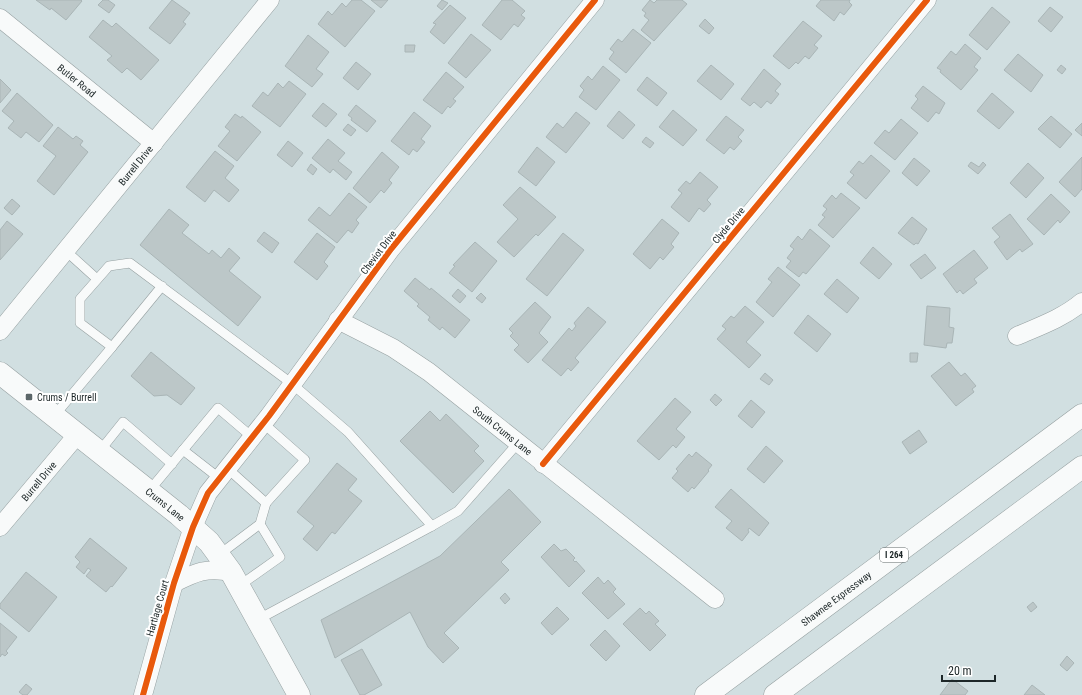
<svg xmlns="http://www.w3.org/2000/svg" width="1082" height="695" font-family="'Roboto Condensed',sans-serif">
<rect width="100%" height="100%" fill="#d1dfe1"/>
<g fill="#bcc7c8" stroke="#a9b5b6">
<polygon points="36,0 81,0 82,1 66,20 51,8 50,10"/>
<polygon points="103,0 108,0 115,5 109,13 98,5"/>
<polygon points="172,0 190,13 183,22 186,24 170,44 149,28"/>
<polygon points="352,0 361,0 375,11 345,47 318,24 328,11 332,15 342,3 346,7"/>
<polygon points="371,0 388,0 381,8"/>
<polygon points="442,0 448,3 442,10 437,6"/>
<polygon points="502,0 512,0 525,11 521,15 525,18 518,27 514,24 501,40 482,25"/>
<polygon points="650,0 654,3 657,0 682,0 687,4 654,41 641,30 649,20 644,16 646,13 642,10"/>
<polygon points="821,0 850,0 849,2 852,5 844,15 840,12 834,21 816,6"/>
<polygon points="450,5 466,18 444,44 430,32 436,24 433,23"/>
<polygon points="992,7 1010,22 987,50 969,35"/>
<polygon points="1050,7 1063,17 1051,32 1038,21"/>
<polygon points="705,19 714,28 709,34 699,26"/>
<polygon points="103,20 112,27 116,23 159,60 141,80 127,68 122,73 107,60 112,56 89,37"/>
<polygon points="803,21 822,36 814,45 818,48 809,59 805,56 798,64 796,62 789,69 773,56"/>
<polygon points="633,29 651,43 626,73 609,59 614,52 610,49 618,39 622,42"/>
<polygon points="471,34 491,50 466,78 448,63"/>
<polygon points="308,35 329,52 316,69 323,74 312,87 285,66"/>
<polygon points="965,44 981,58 974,67 978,70 961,90 940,72 941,70 937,68 951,51 956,55"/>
<polygon points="405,45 415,45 414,52 405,52"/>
<polygon points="1018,54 1043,75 1031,92 1004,70"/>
<polygon points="356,62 371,74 358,90 343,78"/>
<polygon points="711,65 734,84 721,100 697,81"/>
<polygon points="1061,65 1066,69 1062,74 1057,70"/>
<polygon points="603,66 620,80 596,110 579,97 584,90 580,86 588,76 592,80"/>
<polygon points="764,69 781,84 775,91 779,94 771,104 767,101 761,108 754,102 750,106 741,99"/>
<polygon points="446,72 464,87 453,99 456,101 450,108 448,106 442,114 423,100"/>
<polygon points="647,77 667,93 657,106 637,90"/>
<polygon points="0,79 11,90 0,103"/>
<polygon points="289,81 306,94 280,127 252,106 263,92 268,96 278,83 283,88"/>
<polygon points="923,86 945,103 939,114 936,112 928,122 911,108 918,99 915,96"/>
<polygon points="17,93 53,125 39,142 26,132 21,138 8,128 14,121 2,111"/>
<polygon points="992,93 1014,112 999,129 977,111"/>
<polygon points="323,103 337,114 326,127 312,116"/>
<polygon points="356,105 376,121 367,132 351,120 352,118 348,115"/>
<polygon points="673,110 697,130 683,146 659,127"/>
<polygon points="619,111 635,125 623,139 607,126"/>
<polygon points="414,112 431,126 421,139 425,142 417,152 413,149 409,155 391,141"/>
<polygon points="576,112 590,123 566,153 546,137 557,123 563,128"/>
<polygon points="235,114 241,118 242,116 261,132 237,161 218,146 230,131 225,127"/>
<polygon points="726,116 744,130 738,137 742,141 734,150 730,147 724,154 706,140"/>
<polygon points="1051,116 1072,134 1060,148 1038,129"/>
<polygon points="901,119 918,133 895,160 874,143 885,130 889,133"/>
<polygon points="1082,123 1082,136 1075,130"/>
<polygon points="348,124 356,130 351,136 343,130"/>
<polygon points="58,127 73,139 76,136 83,141 80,145 88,152 54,195 37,181 56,156 43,146"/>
<polygon points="646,137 654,143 650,148 642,142"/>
<polygon points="328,139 345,153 338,161 352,172 346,180 333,169 330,173 312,158"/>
<polygon points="288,141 303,153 292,167 277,155"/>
<polygon points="537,147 555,162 536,186 518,172"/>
<polygon points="215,151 234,166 225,178 239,190 229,202 214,190 205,202 186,187"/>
<polygon points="382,152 399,167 389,180 392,183 384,193 381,190 370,203 353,188"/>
<polygon points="871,155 890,171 866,199 847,183 854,175 850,172 859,161 863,164"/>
<polygon points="1082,157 1082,189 1075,197 1059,182"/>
<polygon points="914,158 930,171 917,186 902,173"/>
<polygon points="971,162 979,167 983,162 986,165 978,174 968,166"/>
<polygon points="1028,163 1044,178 1026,198 1010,183"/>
<polygon points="311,164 317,169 313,175 307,170"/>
<polygon points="700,172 718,187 707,200 711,204 704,212 699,208 689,222 671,207 682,193 678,190 686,181 690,184"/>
<polygon points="520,187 556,217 538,236 536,234 514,257 497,242 518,219 503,205"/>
<polygon points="349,193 367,207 356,220 359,223 352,233 348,230 337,243 308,220 319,207 330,216"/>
<polygon points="841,193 860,208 833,238 818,225 825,217 822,215 827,209 823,206 832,195 836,199"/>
<polygon points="1051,194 1070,212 1060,223 1058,220 1044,235 1027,219"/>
<polygon points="12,199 20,206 12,215 4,208"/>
<polygon points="169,209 189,225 182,233 209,254 212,250 221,258 229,248 240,258 229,271 261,297 238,326 140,245"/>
<polygon points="1010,214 1033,244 1022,252 1020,249 1007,260 994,242 1000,237 992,228"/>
<polygon points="912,217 927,229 918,244 916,243 914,245 898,233"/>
<polygon points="662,219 679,233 671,244 674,247 663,260 660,257 650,269 633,254"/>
<polygon points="7,221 23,234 0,260 0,230"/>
<polygon points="810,229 830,246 806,274 803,272 799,277 786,267 791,261 787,258 794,249 790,246 798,236 802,240"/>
<polygon points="264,232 279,243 272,253 257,241"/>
<polygon points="317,233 335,247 324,262 328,266 317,280 294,262"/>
<polygon points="563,233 584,250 547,296 526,279"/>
<polygon points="475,242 497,261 472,292 449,273 455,266 453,265"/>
<polygon points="873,247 892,264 879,279 860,263"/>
<polygon points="974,250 988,268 974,279 977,283 963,294 960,290 957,293 943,274"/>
<polygon points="925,254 936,268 921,279 910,265"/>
<polygon points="778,267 800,285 773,317 756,302 772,282 768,279"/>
<polygon points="415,278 430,290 431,288 470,320 455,338 442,327 440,330 428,320 430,317 417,306 419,304 404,291"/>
<polygon points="837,279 859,298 847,313 824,294"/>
<polygon points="458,289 466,296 460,303 452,296"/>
<polygon points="481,293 486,298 482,303 476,298"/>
<polygon points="535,302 551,317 539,333 548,342 528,363 514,350 519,345 510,336 513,333 509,329"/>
<polygon points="745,306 764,322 746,342 761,355 749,368 717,339 726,329 722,326 731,316 734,318"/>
<polygon points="927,306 950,308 949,327 954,328 952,343 947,343 946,348 924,345"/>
<polygon points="588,307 606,322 575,358 579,362 571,371 568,368 561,376 542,360 569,328 572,331 576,326 574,323"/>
<polygon points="808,315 831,334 817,352 794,333"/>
<polygon points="151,352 195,388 181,405 167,395 154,396 131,376"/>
<polygon points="910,353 918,353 917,362 910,362"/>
<polygon points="949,362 961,376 965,373 976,386 972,389 974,392 956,406 931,376"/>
<polygon points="765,373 773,380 769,385 760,379"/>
<polygon points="715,394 722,400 716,406 710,400"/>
<polygon points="675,398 691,412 676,429 685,437 676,448 673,445 659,460 637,441"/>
<polygon points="751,400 765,412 752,428 738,416"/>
<polygon points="430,411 440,421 446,414 479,446 474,451 484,461 453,493 400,441"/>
<polygon points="919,430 927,442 910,454 902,442"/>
<polygon points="766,446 783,461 764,483 747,469"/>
<polygon points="696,452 712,465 708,470 709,471 694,489 692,487 688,492 672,478 678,471 676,469 689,454 692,457"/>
<polygon points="337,463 357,479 348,490 362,501 335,534 332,532 317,551 303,539 314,526 297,512"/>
<polygon points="509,489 541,522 501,562 509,570 444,633 459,648 443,663 428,647 410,612 335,658 321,620 440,556"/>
<polygon points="731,489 769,523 759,536 749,528 748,530 749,532 742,541 726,528 732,521 715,507"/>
<polygon points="90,538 127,568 112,587 111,586 106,592 86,576 91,570 88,568 84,574 76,567 80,562 75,557"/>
<polygon points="554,544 561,551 566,549 575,558 573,560 575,562 576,561 585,571 569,587 541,557"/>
<polygon points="26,572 57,597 29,632 0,608 0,604"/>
<polygon points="598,577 604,584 608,580 616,589 613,592 625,604 608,619 582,593"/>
<polygon points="505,593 510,599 505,604 500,598"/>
<polygon points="1033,602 1037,607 1031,612 1027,607"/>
<polygon points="557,607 569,619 552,635 541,623"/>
<polygon points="640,608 646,614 649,611 659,621 655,624 666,635 650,651 623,624"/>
<polygon points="0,623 17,637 6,651 8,653 5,656 2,654 0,657"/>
<polygon points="605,630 620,646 606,661 590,645"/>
<polygon points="362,649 382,685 364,695 360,695 341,660"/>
<polygon points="1067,656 1074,663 1067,671 1060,665"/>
<polygon points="952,679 968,691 965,695 940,695"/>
<polygon points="26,684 32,689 27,695 23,695 19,692"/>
<polygon points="1032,685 1045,695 1024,695"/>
</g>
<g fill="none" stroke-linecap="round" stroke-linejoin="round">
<g stroke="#96a0a1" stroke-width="10">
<g id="service">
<polyline points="66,251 97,279"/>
<polyline points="112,347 162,286"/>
<polyline points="54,416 112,347 80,323 80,299 109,266 130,263 291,383 348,432 432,526 257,620"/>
<polyline points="183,450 219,478"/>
<polyline points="99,452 123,422 172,464"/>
<polyline points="227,468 266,503 305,460 263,423"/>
<polyline points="149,491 218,408 252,437"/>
<polyline points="432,526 458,511 518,443"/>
<polyline points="220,554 260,524 266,503"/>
<polyline points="239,586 280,557 260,524"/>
</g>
</g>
<g stroke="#96a0a1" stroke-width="19">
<g id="minor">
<path id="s1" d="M0 18 154 143"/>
<path id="s2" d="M338 320 393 348 429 372 715 599"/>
<path id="s3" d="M0 331 270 0"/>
<path d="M1017 336C1040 326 1063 318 1082 302"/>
<polyline points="543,464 927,0"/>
<path id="s4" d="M0 527 77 435"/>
<path d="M174 583C196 572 207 567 231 572"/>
<polyline points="143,695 174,583 193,527 208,493 269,416 391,249 595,0"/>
</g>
</g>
<g stroke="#96a0a1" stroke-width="23">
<g id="secondary">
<path id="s5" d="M0 373 179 515 209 542 231 572 299 695"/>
</g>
</g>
<g stroke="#96a0a1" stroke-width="23">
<g id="motorway">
<path id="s6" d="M706 695 1082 415"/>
<polyline points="775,695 1082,467"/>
</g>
</g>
<use href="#service" stroke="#f8fafa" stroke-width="9"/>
<use href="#minor" stroke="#f8fafa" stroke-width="18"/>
<use href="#secondary" stroke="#f8fafa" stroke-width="22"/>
<use href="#motorway" stroke="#f8fafa" stroke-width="22"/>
<g stroke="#fff" stroke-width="8">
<g id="cycleway">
<polyline points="543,464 927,0"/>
<polyline points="143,695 174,583 193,527 208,493 269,416 391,249 595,0"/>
</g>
</g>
<use href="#cycleway" stroke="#e8590c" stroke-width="6"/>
</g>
<rect fill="#5c6769" stroke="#fff" stroke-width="1.5" x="25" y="393" width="8" height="8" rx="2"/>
<g text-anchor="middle" stroke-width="4" stroke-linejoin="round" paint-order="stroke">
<rect fill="#fff" stroke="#616868" stroke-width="1" x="880" y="548" width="28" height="14" rx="3"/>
<g font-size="9" font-weight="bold" fill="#1d2728">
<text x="894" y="558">I 264</text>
</g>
<g font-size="10" fill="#1d2728" stroke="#fff">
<text dy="4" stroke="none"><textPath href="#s1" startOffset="99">Butler Road</textPath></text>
<text dy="4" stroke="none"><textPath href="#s3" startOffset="214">Burrell Drive</textPath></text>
<text transform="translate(728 225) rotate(-50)" y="4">Clyde Drive</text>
<text transform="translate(378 252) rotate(-53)" y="4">Cheviot Drive</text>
<text dy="4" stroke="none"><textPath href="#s2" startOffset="199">South Crums Lane</textPath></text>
<text dy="4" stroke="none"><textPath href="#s4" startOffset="60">Burrell Drive</textPath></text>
<text dy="4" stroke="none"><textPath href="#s5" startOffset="211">Crums Lane</textPath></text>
<text dy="4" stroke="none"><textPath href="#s6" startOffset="162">Shawnee Expressway</textPath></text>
<text transform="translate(157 608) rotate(-74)" y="4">Hartlage Court</text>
</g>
<g font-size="10" fill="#1d2728" stroke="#fff" text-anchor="start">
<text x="37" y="401">Crums / Burrell</text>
</g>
</g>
<path d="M942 675v6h53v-6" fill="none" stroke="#1d2728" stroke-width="2"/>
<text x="948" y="675" font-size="12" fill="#1d2728" stroke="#ffffff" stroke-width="3" paint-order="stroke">20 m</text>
</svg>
